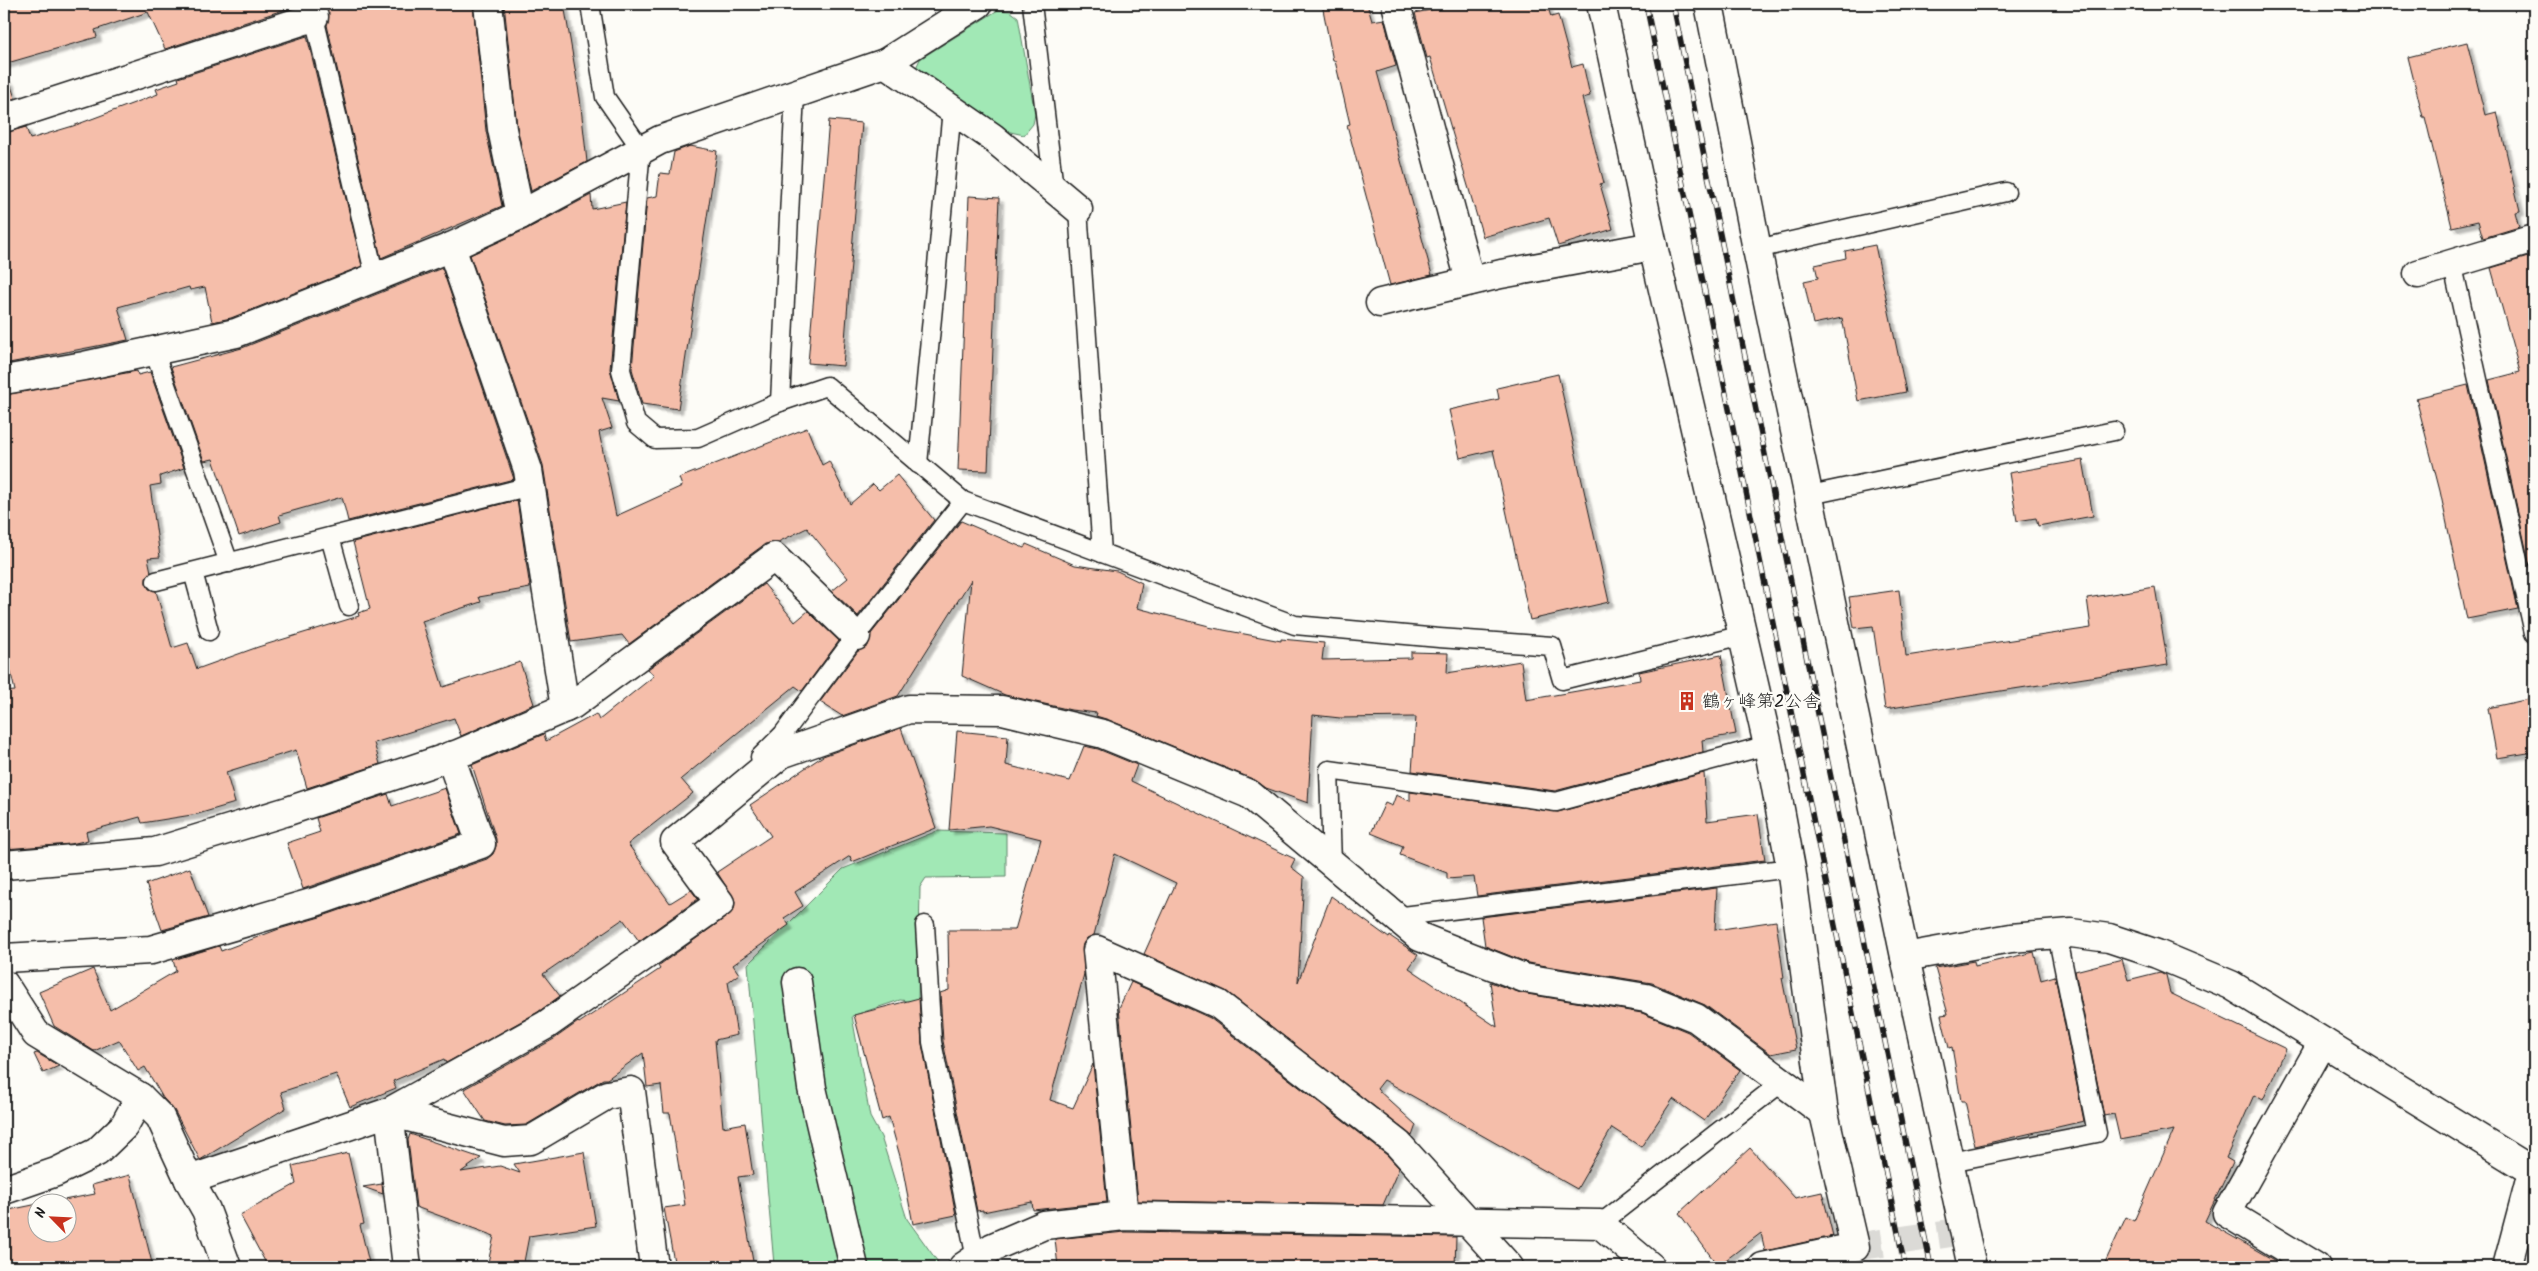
<svg xmlns="http://www.w3.org/2000/svg" width="2538" height="1271" font-family="Kalam,'Klee One',sans-serif">
<defs>
<filter id="shadow"><feDropShadow dx="4.5" dy="4.5" stdDeviation="1" flood-color="#0004"/></filter>
</defs>
<rect width="100%" height="100%" fill="#fdfcf7"/>
<filter id="ink" filterUnits="userSpaceOnUse"><feTurbulence type="fractalNoise" baseFrequency=".02" numOctaves="2"/><feDisplacementMap in="SourceGraphic" scale="10" xChannelSelector="R" yChannelSelector="G"/><feConvolveMatrix kernelMatrix="1 2 1 2 8 2 1 2 1" color-interpolation-filters="sRGB"/></filter>
<g filter="url(#ink)">
<g fill="#a1e8b5" stroke="#5e8268">
<polygon points="998,10 1010,11 1018,17 1035,114 1033,124 1024,135 997,129 916,68 920,59"/>
<polygon points="937,831 1006,833 1006,877 926,878 920,887 918,1002 900,1000 852,1016 870,1117 881,1137 907,1219 940,1265 937,1267 772,1267 774,1265 748,964 843,869"/>
</g>
<g fill="#f5beaa" stroke="#1c1c1c" filter="url(#shadow)">
<polygon points="4,4 301,4 165,49 148,12 95,30 97,37 4,64"/>
<polygon points="322,4 473,4 486,131 502,206 381,258 327,25 329,13"/>
<polygon points="504,4 564,4 580,98 587,162 531,191 517,127"/>
<polygon points="1322,4 1367,4 1372,21 1384,19 1396,66 1377,72 1432,275 1390,285 1347,125 1350,124 1335,61 1333,61"/>
<polygon points="1461,4 1547,4 1551,17 1558,15 1572,67 1583,64 1590,96 1582,98 1604,183 1600,184 1613,229 1558,246 1549,218 1483,237 1430,57 1427,58 1415,13"/>
<polygon points="307,36 362,266 231,318 212,322 205,287 190,290 189,287 118,307 128,340 4,364 4,133 26,127 30,139 73,126 158,94 156,89 179,81 178,78"/>
<polygon points="2467,42 2485,115 2497,112 2520,211 2515,212 2519,227 2483,238 2478,221 2452,227 2425,117 2423,117 2408,57"/>
<polygon points="4,80 9,80 15,98 4,102"/>
<polygon points="829,120 862,123 843,366 808,363"/>
<polygon points="690,146 717,151 678,409 642,404 632,369 647,198 657,196 660,173 670,174 674,152"/>
<polygon points="591,195 592,209 626,202 610,369 619,401 602,398 612,428 599,432 616,516 682,486 679,478 807,428 822,465 829,461 850,504 873,484 879,490 897,475 934,520 858,616 832,591 848,578 807,528 778,542 765,544 629,644 622,635 571,642 543,465 470,255 527,229"/>
<polygon points="969,196 999,198 988,471 958,470"/>
<polygon points="1875,245 1906,392 1858,401 1842,318 1813,324 1804,281 1818,278 1815,265 1846,258 1845,251"/>
<polygon points="2528,257 2534,281 2534,585 2489,380 2520,372 2491,268"/>
<polygon points="442,268 514,479 348,521 342,497 279,515 281,522 239,536 213,459 204,461 171,367 242,348"/>
<polygon points="137,371 138,375 150,372 184,468 160,476 161,484 150,486 160,557 148,558 151,572 146,578 146,583 149,589 156,591 172,648 188,643 197,669 258,647 359,616 358,613 370,609 353,542 517,500 530,588 479,597 481,602 422,621 443,687 520,662 534,704 461,736 454,718 374,743 380,764 307,788 296,750 226,772 235,803 198,814 142,823 140,817 86,832 88,840 71,844 4,849 4,692 15,691 4,643 4,395"/>
<polygon points="1558,374 1609,602 1530,620 1493,450 1460,458 1449,410 1499,399 1497,388"/>
<polygon points="2468,385 2518,609 2467,619 2440,491 2416,398"/>
<polygon points="2083,460 2093,516 2038,526 2036,518 2017,521 2009,473"/>
<polygon points="961,521 1024,548 1026,544 1075,565 1117,571 1142,583 1137,608 1209,626 1208,627 1281,641 1281,639 1324,643 1322,660 1411,658 1411,652 1448,653 1447,673 1521,661 1526,700 1640,680 1639,672 1721,655 1736,734 1702,740 1703,752 1555,791 1412,771 1416,717 1340,718 1313,715 1308,803 1266,788 1255,780 1109,720 1096,716 1097,713 1071,710 1005,695 962,676 971,580 898,696 842,716 820,702 858,651 868,646 871,634"/>
<polygon points="764,584 795,622 808,611 839,641 802,691 795,686 681,779 693,793 628,844 670,903 691,890 698,899 639,941 623,919 543,974 560,996 538,1012 446,1063 444,1059 393,1081 396,1088 350,1107 336,1074 281,1092 286,1108 200,1160 174,1110 163,1098 145,1067 138,1071 119,1040 94,1051 54,1026 39,992 93,969 110,1010 176,971 173,960 219,946 221,951 279,929 320,917 487,859 493,854 496,846 496,839 472,765 544,734 546,741 596,714 599,720 654,676 648,669"/>
<polygon points="2155,587 2168,665 1885,709 1873,626 1854,628 1849,597 1899,590 1906,656 2091,628 2087,598"/>
<polygon points="2534,698 2534,752 2497,758 2488,708"/>
<polygon points="901,728 936,828 852,862 850,856 795,892 803,906 784,918 789,925 733,965 739,974 728,982 737,1035 715,1040 723,1127 745,1123 753,1175 738,1177 754,1267 675,1267 664,1208 685,1205 670,1113 664,1113 661,1085 647,1087 643,1053 607,1079 603,1079 526,1125 505,1126 485,1121 464,1089 554,1039 578,1022 579,1023 660,969 658,966 729,915 734,909 735,901 717,872 771,836 750,805 823,756"/>
<polygon points="957,731 1008,736 1006,765 1070,781 1084,746 1098,749 1137,765 1131,781 1295,859 1291,867 1304,877 1298,982 1331,896 1389,938 1390,936 1418,955 1409,968 1497,1027 1490,982 1521,993 1642,1013 1688,1032 1740,1070 1704,1121 1673,1099 1641,1147 1612,1128 1577,1189 1384,1080 1377,1089 1416,1125 1412,1136 1227,992 1144,954 1176,883 1115,854 1094,935 1087,938 1083,944 1084,974 1050,1100 1073,1108 1093,1064 1107,1202 1033,1210 1032,1202 983,1212 983,1210 977,1211 943,1041 940,993 949,990 948,930 1015,930 1041,839 989,826 949,830"/>
<polygon points="1704,773 1707,821 1758,814 1765,860 1477,896 1474,877 1447,879 1447,873 1400,855 1403,846 1371,833 1385,803 1392,806 1396,795 1410,801 1410,792 1558,812"/>
<polygon points="445,788 461,834 303,889 287,843 320,832 316,818 388,794 392,806"/>
<polygon points="190,868 208,917 162,930 146,884"/>
<polygon points="1717,888 1715,930 1776,921 1784,978 1782,978 1796,1049 1771,1054 1705,1005 1652,983 1528,963 1485,946 1481,917"/>
<polygon points="2034,952 2041,980 2055,976 2084,1121 1975,1146 1965,1101 1961,1101 1952,1047 1949,1048 1941,1015 1948,1014 1935,968 1974,961 1975,966"/>
<polygon points="2122,959 2128,980 2160,972 2166,975 2170,993 2286,1049 2263,1100 2254,1095 2226,1158 2233,1162 2205,1221 2286,1267 2103,1267 2126,1217 2134,1221 2174,1130 2120,1140 2114,1114 2104,1116 2075,971"/>
<polygon points="1131,982 1210,1018 1387,1155 1399,1168 1383,1205 1138,1201 1119,1008"/>
<polygon points="919,998 922,1044 956,1215 913,1224 901,1160 889,1117 882,1120 854,1015"/>
<polygon points="37,1053 59,1066 43,1073 34,1054"/>
<polygon points="410,1134 481,1158 461,1172 500,1166 520,1173 514,1164 584,1152 596,1226 529,1236 523,1267 487,1267 494,1236 416,1207 408,1140"/>
<polygon points="1750,1148 1795,1198 1822,1192 1833,1236 1765,1251 1761,1233 1718,1266 1679,1213"/>
<polygon points="348,1153 364,1224 360,1225 370,1267 268,1267 240,1215 296,1184 292,1166"/>
<polygon points="130,1175 153,1267 4,1267 4,1211 38,1204 38,1234 68,1234 68,1204 43,1204 95,1194 92,1185"/>
<polygon points="382,1184 383,1194 363,1187"/>
<polygon points="1125,1232 1456,1237 1455,1267 1058,1267 1055,1239"/>
</g>
<g fill="none" stroke-linecap="round" stroke-linejoin="round">
<polyline stroke="#dbdad6" stroke-width="28" stroke-dasharray="28 14" stroke-linecap="butt" points="1855,1247 1964,1231"/>
<g stroke="#1c1c1c" stroke-width="21">
<g id="lane">
<polyline points="311,4 375,277"/>
<polyline points="590,4 605,97 641,149 621,370 636,423 655,439 698,438 780,402 827,386 963,501 1295,625 1439,638 1552,646 1562,680 1743,635"/>
<polyline points="1032,4 1054,189"/>
<polyline points="1078,209 1102,553"/>
<polyline points="1757,249 2006,192"/>
<polyline points="2452,262 2534,633"/>
<polyline points="154,351 229,563"/>
<polyline points="780,402 795,93"/>
<polyline points="918,464 952,109"/>
<polyline points="1810,495 2114,431"/>
<polyline points="330,537 349,606"/>
<polyline points="193,572 209,631"/>
<polyline points="156,581 530,486"/>
<polyline points="760,757 783,734 856,636 963,501"/>
<polyline points="1332,864 1329,770 1556,802 1768,745"/>
<polyline points="1395,917 1791,868"/>
<polyline points="925,925 932,1042 976,1259"/>
<polyline points="1950,1162 2097,1133 2057,934"/>
<polyline points="1600,1224 1782,1082"/>
</g>
</g>
<g stroke="#1c1c1c" stroke-width="31">
<g id="street">
<polyline points="488,4 502,129 520,215"/>
<polyline points="1396,4 1470,281"/>
<polyline points="1601,4 1653,246 1768,745 1791,868 1824,1113"/>
<polyline points="1709,4 1757,249 1905,957 1972,1267"/>
<polyline points="885,63 992,137 1078,209"/>
<polyline points="4,118 314,17"/>
<polyline points="451,247 528,470 565,708"/>
<polyline points="2418,274 2534,239"/>
<polyline points="1380,303 1501,274 1653,246"/>
<polyline points="4,380 84,366 236,333 451,247 520,215 660,140 885,63 978,4"/>
<polyline points="4,865 155,852 288,811 458,754 572,705 774,557 856,636"/>
<polyline points="1905,957 2011,938 2071,933 2109,938 2157,954 2231,985 2532,1171"/>
<polyline points="4,958 151,950 315,902 481,844 450,756"/>
<polyline points="797,982 812,1088 854,1267"/>
<polyline points="4,984 36,1034 140,1097 160,1117 189,1180 206,1210 227,1267"/>
<polyline points="189,1180 389,1112 546,1025 720,903 675,842 781,754 909,709 1002,710 1103,734 1249,794 1420,937 1524,978 1646,998 1696,1018 1824,1113 1855,1247 1763,1267"/>
<polyline points="4,1190 56,1172 97,1152 124,1126 140,1097"/>
<polyline points="1124,1216 1097,950 1218,1004 1398,1144 1509,1267"/>
<polyline points="407,1267 389,1112 504,1142 531,1140 607,1095 631,1091 654,1267"/>
<polyline points="963,1267 993,1247 1044,1225 1124,1216 1600,1224 1651,1267"/>
<polyline points="2316,1267 2227,1213 2323,1042"/>
<polyline points="2507,1267 2534,1165"/>
</g>
</g>
<use href="#lane" stroke="#fdfcf7" stroke-width="18"/>
<use href="#street" stroke="#fdfcf7" stroke-width="28"/>
<g stroke="#1c1c1c" stroke-width="5.5">
<g id="rail">
<polyline points="1646,4 1905,1267"/>
<polyline points="1673,4 1931,1267"/>
</g>
</g>
<use href="#rail" stroke="#fdfcf7" stroke-width="4" stroke-dasharray="11" stroke-linecap="butt"/>
</g>
</g>
<defs>
<g id="building-bare" transform="scale(1.5)"><path d="M-4-6H4V6H1V3H-1V6H-4ZM-2.5-4.3h1.7v1.8h-1.7ZM.8-4.3h1.7v1.8H.8ZM-2.5-1h1.7V.8h-1.7ZM.8-1h1.7V.8H.8Z" fill="#c8321e" stroke="#fdfcf7" stroke-width="2.5" paint-order="stroke"/></g>
</defs>
<g fill-rule="evenodd">
<use href="#building-bare" x="1687" y="701"/>
</g>
<g text-anchor="middle" stroke-width="4.5" stroke-linejoin="round" paint-order="stroke">
<g font-size="18" fill="#1c1c1c" stroke="#fdfcf7" text-anchor="start">
<text x="1702" y="707">鶴ヶ峰第2公舎</text>
</g>
</g>
<rect width="2538" height="1271" fill="none" stroke="#fdfcf7" stroke-width="20"/>
<rect x="10" y="10" width="2518" height="1251" fill="none" stroke="#1c1c1c" stroke-width="2" filter="url(#ink)"/>
<g transform="translate(52 1218) rotate(294)"><circle r="24" fill="#fdfcf7" stroke="#a3a29f"/>
<path d="M0-4L9 19L0 12L-9 19Z" fill="#c8321e"/>
<text y="-8" font-size="14" font-weight="bold" text-anchor="middle" fill="#1c1c1c">N</text>
</g>
</svg>
